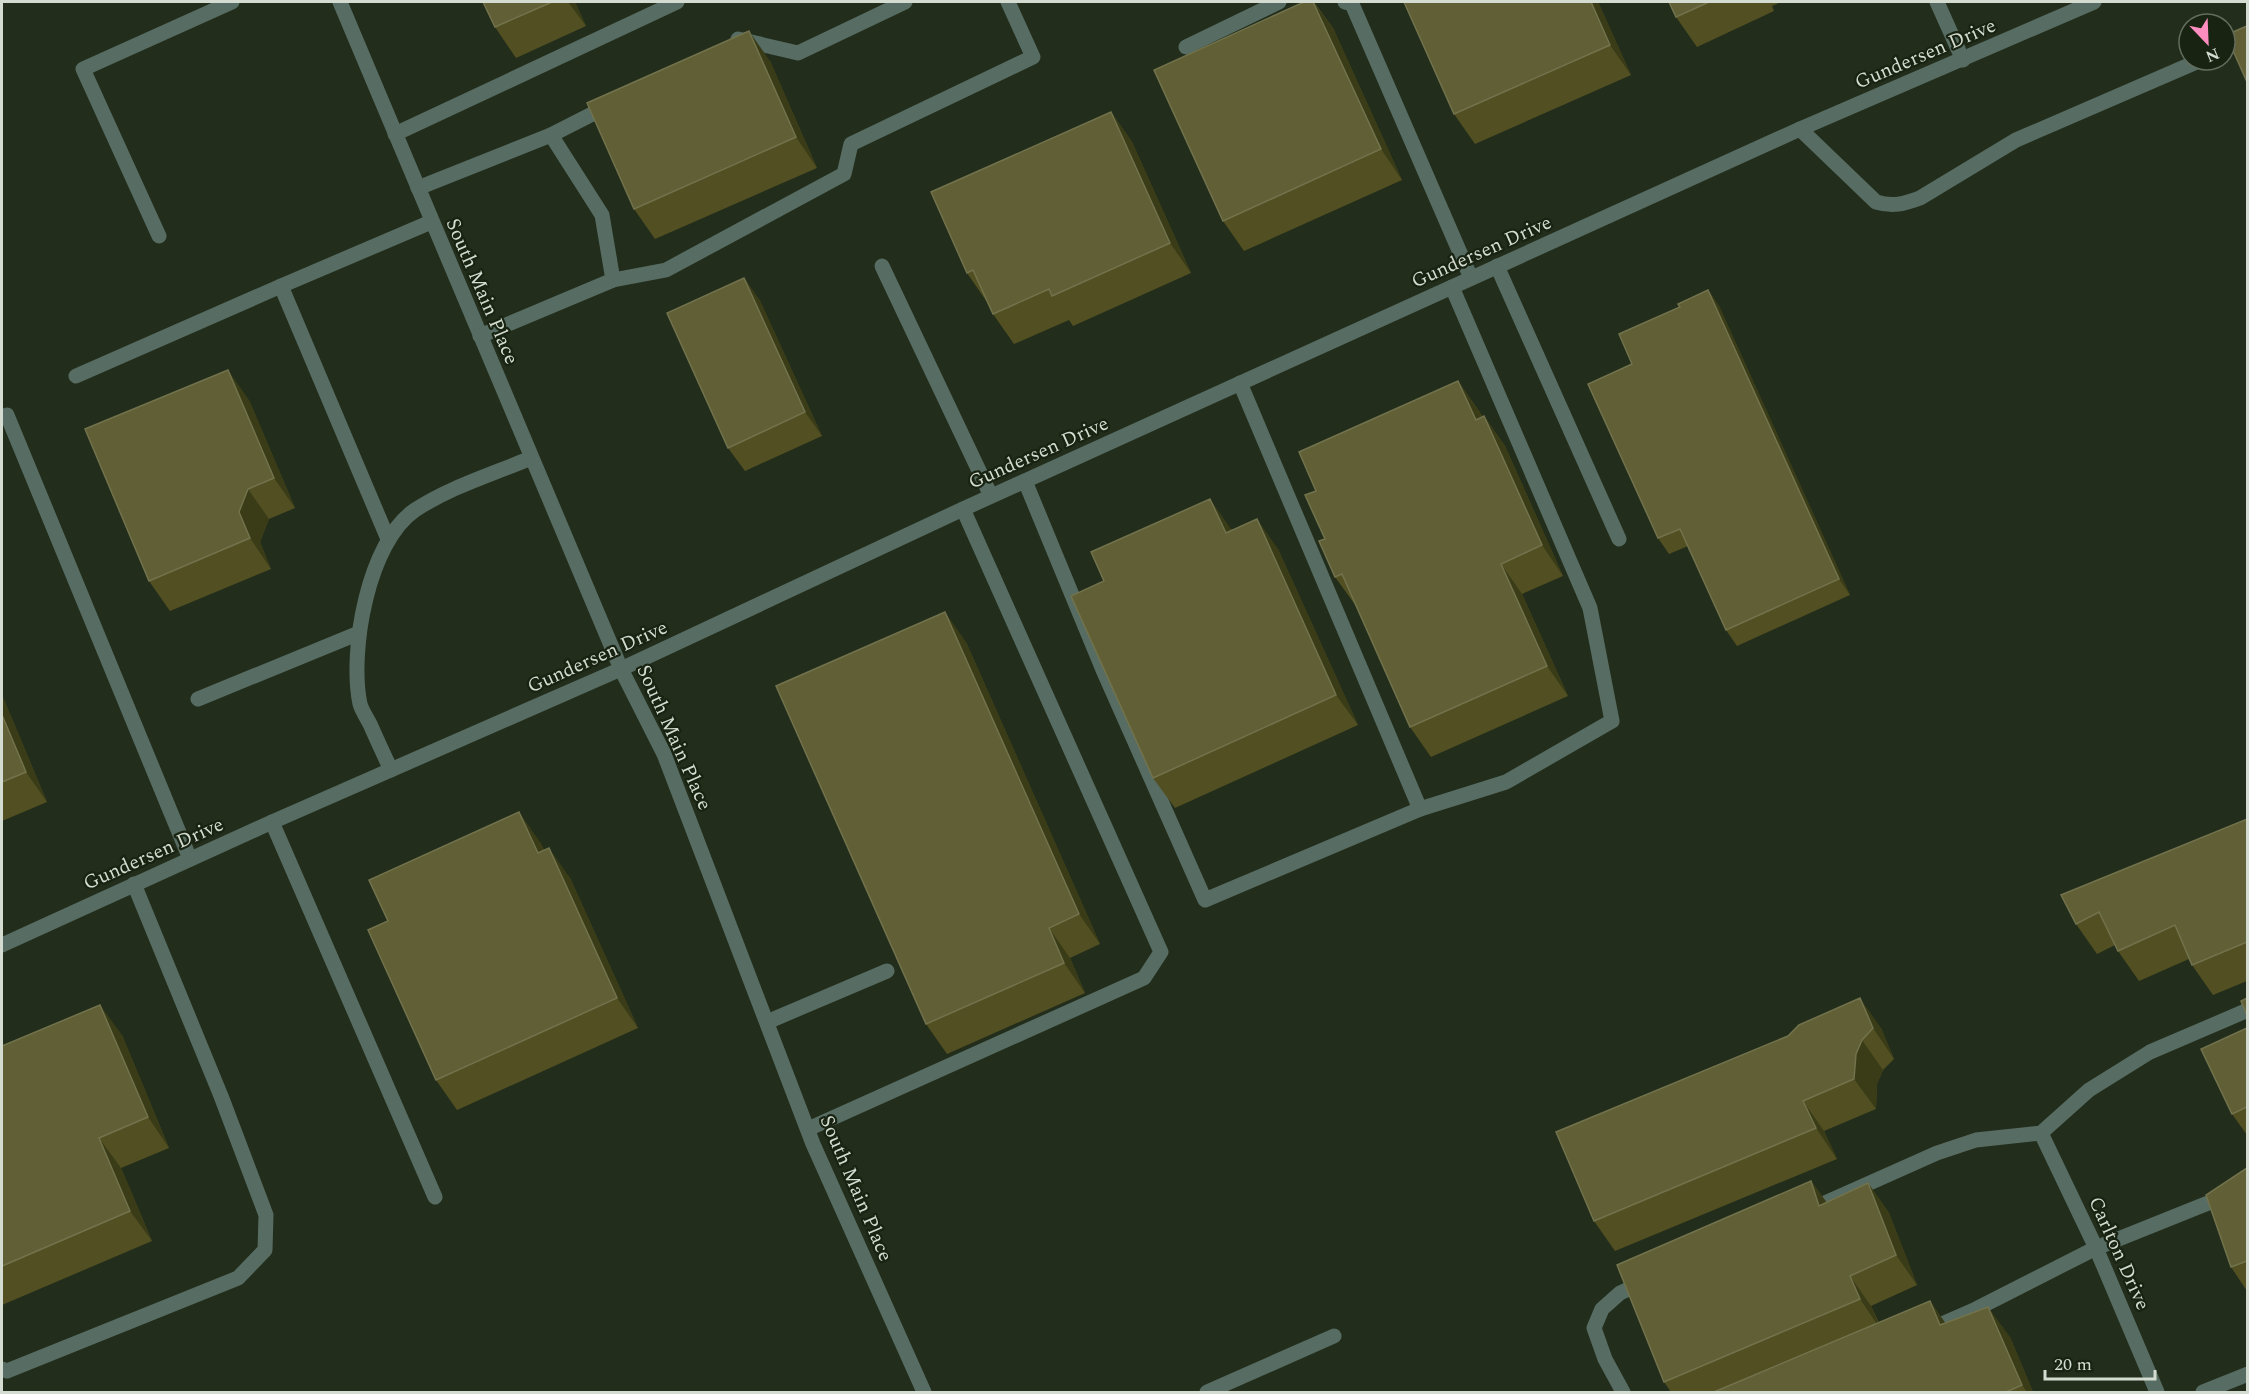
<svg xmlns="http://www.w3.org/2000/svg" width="2249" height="1394" font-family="Spectral,serif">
<rect width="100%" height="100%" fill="#222d1b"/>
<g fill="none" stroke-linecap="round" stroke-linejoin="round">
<g stroke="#576c62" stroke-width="15">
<polyline points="340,2 621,669 664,754 813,1144 924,1392"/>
<polyline points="1345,2 1352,4 1471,278"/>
<polyline points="1937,2 1963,60"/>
<polyline points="738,39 798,53 905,2"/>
<polyline points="1186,47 1279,2"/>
<polyline points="2225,49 2248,38"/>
<path d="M1800 129 1876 202C1893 207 1904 204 1920 198L2016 140 2201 60"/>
<polyline points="395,134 677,2"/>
<polyline points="551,135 602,215 613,280"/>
<polyline points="418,188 551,135 610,105"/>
<polyline points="159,236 83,69 232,2"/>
<polyline points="882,266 991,496"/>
<polyline points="1497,266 1619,539"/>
<polyline points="281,286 388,539"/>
<polyline points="480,336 613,280 666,270 844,174 851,144 1033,57 1008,2"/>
<polyline points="76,376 281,286 431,222"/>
<polyline points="2,417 7,415 190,859"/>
<polyline points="1025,481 1103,670 1205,900 1420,809 1240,383"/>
<polyline points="198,699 359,633"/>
<path d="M391 770C384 755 377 740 370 724 367 718 362 711 360 704 349 651 368 542 415 510 450 487 493 474 531 458"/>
<polyline points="1420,809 1506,782 1612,721 1590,608 1452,287"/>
<polyline points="272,822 435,1197"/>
<polyline points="2,945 272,822 621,669 963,509 1800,129 2094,2"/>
<polyline points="767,1022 887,971"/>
<polyline points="808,1129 1144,978 1161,952 963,509"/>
<polyline points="2041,1133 2096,1248 2157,1392"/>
<polyline points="1809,1210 1937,1153 1976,1140 2041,1133 2089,1090 2150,1052 2248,1010"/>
<polyline points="1928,1330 1976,1309 2096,1248 2248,1187"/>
<polyline points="2,1369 7,1371 238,1278 265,1250 266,1215 221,1096 134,884"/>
<polyline points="1207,1392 1334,1336"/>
<polyline points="1623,1392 1605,1359 1594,1328 1602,1309 1620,1293 1644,1282"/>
<polyline points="2203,1392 2248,1374"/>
</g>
</g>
<g fill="#525022">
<polygon points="483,2 575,2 586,26 516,58 495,27"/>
<polygon points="1304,2 1314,2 1333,28 1402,180 1244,251 1223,221"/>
<polygon points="1404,2 1598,2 1631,75 1475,144 1454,114"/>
<polygon points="1669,2 1781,2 1772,6 1774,11 1697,47 1676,17"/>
<polygon points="770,61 817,168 655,239 634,209"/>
<polygon points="1111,112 1132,142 1191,273 1073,326 1069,320 1014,344 993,314 987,302 967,273"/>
<polygon points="744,278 760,301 822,436 745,471 728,448"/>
<polygon points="1708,290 1719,306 1850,595 1737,646 1726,630 1688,546 1669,554 1658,538 1632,364 1680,307"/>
<polygon points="1458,381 1479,411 1482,416 1484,416 1505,446 1563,576 1522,594 1568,696 1431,757 1410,727 1356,606 1335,577 1325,539 1316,491"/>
<polygon points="249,400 295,508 269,519 260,542 271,569 170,611 149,581"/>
<polygon points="1231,529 1232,530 1278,549 1358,725 1175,808 1153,778"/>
<polygon points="966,642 1100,944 1070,958 1085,993 947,1054 926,1024"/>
<polygon points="2,695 47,802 2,821"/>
<polygon points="2247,819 2247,981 2213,995 2192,965 2189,959 2139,981 2118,951 2115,945 2097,954 2076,924"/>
<polygon points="540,842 544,850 570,878 638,1028 457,1110 436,1080 388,921"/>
<polygon points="1799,1025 1881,1028 1894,1059 1883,1070 1877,1084 1876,1109 1824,1131 1837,1159 1615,1251 1594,1221 1788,1036"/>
<polygon points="2247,1028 2247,1135 2232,1114"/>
<polygon points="122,1035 169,1148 121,1168 152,1241 2,1305 2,1046"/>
<polygon points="2247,1168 2247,1291 2231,1267"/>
<polygon points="1811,1181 1827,1203 1868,1183 1889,1213 1917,1285 1871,1306 1879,1323 1930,1301 1945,1323 2010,1337 2033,1392 1671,1392 1664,1382"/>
</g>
<g fill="#393c17">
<polygon points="568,2 575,2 586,26"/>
<polygon points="1313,2 1333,28 1402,180 1381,149"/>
<polygon points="1591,2 1598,2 1631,75 1610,45"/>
<polygon points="749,31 770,61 817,168 796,137"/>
<polygon points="1111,112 1132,142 1191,273 1170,243"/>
<polygon points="744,278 760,301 822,436 805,412"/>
<polygon points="1708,290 1719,306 1850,595 1839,579"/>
<polygon points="228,370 249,400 295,508 274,478"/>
<polygon points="1458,381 1479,411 1497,450 1476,420"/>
<polygon points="1484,416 1505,446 1563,576 1542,545"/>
<polygon points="248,489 269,519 260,542 271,569 250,538 239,512"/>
<polygon points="1210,499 1231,529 1247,563 1226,533"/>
<polygon points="1257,519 1278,549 1358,725 1336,695"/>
<polygon points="1501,564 1522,594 1568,696 1547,666"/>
<polygon points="945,612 966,642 1100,944 1079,914"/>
<polygon points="2,695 47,802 26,772 2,715"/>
<polygon points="519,812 540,842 559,883 538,853"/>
<polygon points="549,848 570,878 638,1028 617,998"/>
<polygon points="1049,928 1070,958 1085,993 1064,963"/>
<polygon points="1860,998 1881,1028 1894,1059 1873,1028"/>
<polygon points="100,1005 122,1035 169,1148 148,1117"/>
<polygon points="1862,1040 1883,1070 1877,1084 1876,1109 1854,1079 1856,1054"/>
<polygon points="1803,1101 1824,1131 1837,1159 1816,1128"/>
<polygon points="99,1138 121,1168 152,1241 130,1211"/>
<polygon points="1811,1181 1833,1211 1819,1206"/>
<polygon points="1868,1183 1889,1213 1917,1285 1896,1255"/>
<polygon points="1850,1276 1871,1306 1881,1330 1860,1299"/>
<polygon points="1930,1301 1951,1331 1940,1325"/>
<polygon points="1988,1307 2010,1337 2033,1392 2027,1392 2022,1385"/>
</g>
<g fill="#605f35" stroke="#72734d" stroke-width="1.5">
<polygon points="483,2 552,2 495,27"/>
<polygon points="1304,2 1313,2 1381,149 1223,221 1154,70"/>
<polygon points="1404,2 1591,2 1610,45 1454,114"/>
<polygon points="1669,2 1709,2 1676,17"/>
<polygon points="2247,26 2247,82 2226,35"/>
<polygon points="749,31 796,137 634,209 587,103"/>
<polygon points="1111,112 1170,243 1052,296 1049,289 993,314 973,270 967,273 931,192"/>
<polygon points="744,278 805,412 728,448 667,313"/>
<polygon points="1708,290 1839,579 1726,630 1680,529 1658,538 1588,384 1632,364 1619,334 1680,307 1678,304"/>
<polygon points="228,370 274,478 248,489 239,512 250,538 149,581 85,429"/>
<polygon points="1458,381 1476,420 1484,416 1542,545 1501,564 1547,666 1410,727 1342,574 1335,577 1319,541 1325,539 1305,495 1316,491 1299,452"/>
<polygon points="1210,499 1226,533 1257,519 1336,695 1153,778 1071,596 1104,581 1091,552"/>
<polygon points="945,612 1079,914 1049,928 1064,963 926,1024 776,686"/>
<polygon points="2,715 26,772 2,782"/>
<polygon points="519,812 538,853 549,848 617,998 436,1080 368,930 388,921 369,880"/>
<polygon points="2247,819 2247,942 2192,965 2175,925 2118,951 2099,912 2076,924 2061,895"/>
<polygon points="1860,998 1873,1028 1862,1040 1856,1054 1854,1079 1803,1101 1816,1128 1594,1221 1556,1132 1788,1036 1799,1025"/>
<polygon points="2247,998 2247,1015 2241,1001"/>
<polygon points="100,1005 148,1117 99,1138 130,1211 2,1266 2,1046"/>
<polygon points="2247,1028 2247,1107 2232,1114 2201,1049"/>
<polygon points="2247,1168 2247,1261 2231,1267 2206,1195"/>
<polygon points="1811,1181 1819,1206 1868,1183 1896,1255 1850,1276 1860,1299 1664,1382 1617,1265"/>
<polygon points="1930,1301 1940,1325 1988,1307 2022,1385 2006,1392 1714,1392"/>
</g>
<g text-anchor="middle" stroke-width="4.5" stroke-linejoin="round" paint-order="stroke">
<g font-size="20" fill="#d4dbd0" stroke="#182312">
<text transform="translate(1925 53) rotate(-23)" y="7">Gundersen Drive</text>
<text transform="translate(1481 251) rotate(-24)" y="7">Gundersen Drive</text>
<text transform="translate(483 291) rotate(67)" y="7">South Main Place</text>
<text transform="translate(1038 452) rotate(-24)" y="7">Gundersen Drive</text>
<text transform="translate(597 656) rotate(-24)" y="7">Gundersen Drive</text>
<text transform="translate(675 737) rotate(66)" y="7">South Main Place</text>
<text transform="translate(153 853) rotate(-24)" y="7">Gundersen Drive</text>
<text transform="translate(857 1188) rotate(67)" y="7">South Main Place</text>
<text transform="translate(2120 1253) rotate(66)" y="7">Carlton Drive</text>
</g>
</g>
<rect width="2249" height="1394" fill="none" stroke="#d4dbd0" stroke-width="6"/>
<g transform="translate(2207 42) rotate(157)"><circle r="28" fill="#182312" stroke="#636d5e" stroke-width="1.5"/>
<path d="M0-4.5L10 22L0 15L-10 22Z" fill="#fd8ebf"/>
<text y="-9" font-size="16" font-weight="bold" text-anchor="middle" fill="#d4dbd0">N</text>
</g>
<path d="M2045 1370v9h110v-9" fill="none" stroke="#d4dbd0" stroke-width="3"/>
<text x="2054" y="1370" font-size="18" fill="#d4dbd0" stroke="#182312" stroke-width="4.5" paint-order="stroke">20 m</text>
</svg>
